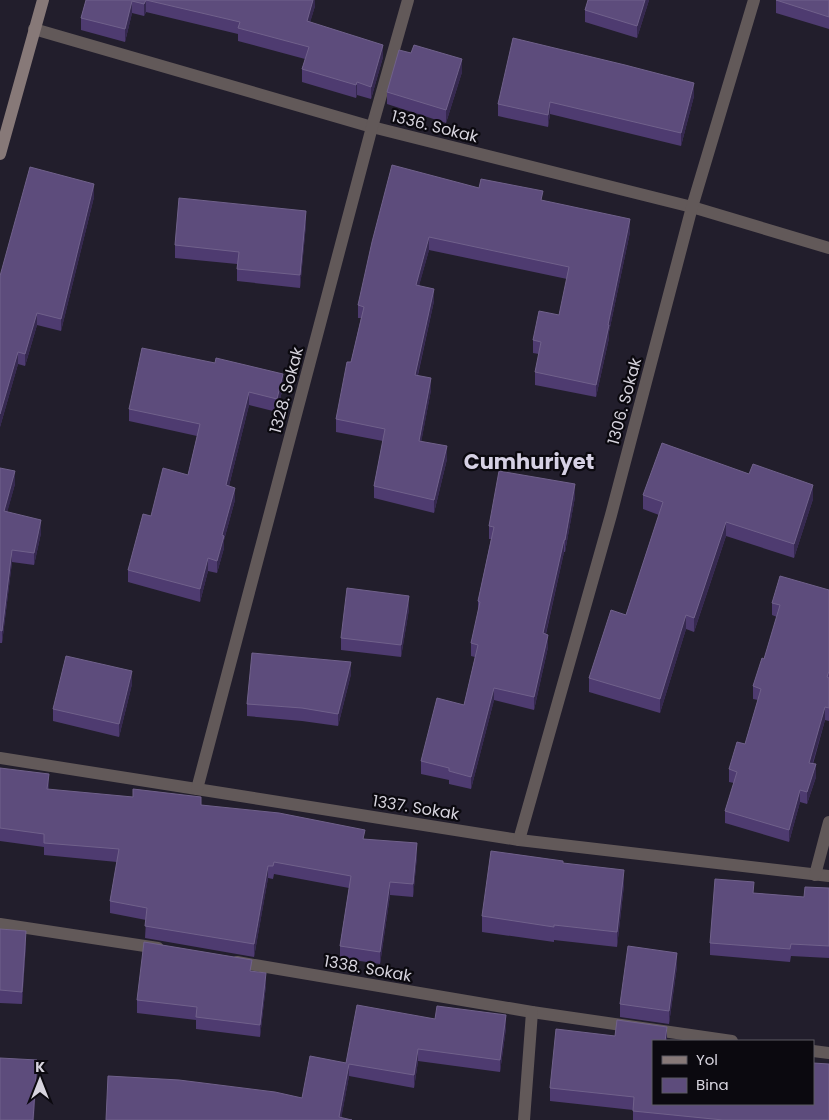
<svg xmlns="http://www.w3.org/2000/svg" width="829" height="1120" font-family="Poppins,sans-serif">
<rect width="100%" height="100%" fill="#221e2c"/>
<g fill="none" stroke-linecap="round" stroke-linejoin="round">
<g stroke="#625959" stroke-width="12">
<polyline points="34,29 372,127 692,207 829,248"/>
<polyline points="0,758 519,840 829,876"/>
<polyline points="197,789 372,127 408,0"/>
<polyline points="519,840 611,515 692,207 754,0"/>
<polyline points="815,875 829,822"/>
<polyline points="0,924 158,948"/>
<polyline points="237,962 532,1012 732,1041"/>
<polyline points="813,1051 829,1053"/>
<polyline points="524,1120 532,1012"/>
</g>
<polyline stroke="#877978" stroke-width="12" points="0,154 43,0"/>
</g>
<g fill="#4e3b70">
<polygon points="86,0 315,0 315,6 310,22 383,57 371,99 357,95 356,98 302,82 302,69 305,59 238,41 238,34 146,12 144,16 132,13 125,42 81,30 81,18"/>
<polygon points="588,0 649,0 637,38 585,22 585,10"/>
<polygon points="776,0 829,0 829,29 776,13"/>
<polygon points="462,72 446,123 387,104 387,92"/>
<polygon points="694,96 681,146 550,114 548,127 498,116 498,104"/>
<polygon points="479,188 543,201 630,232 609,332 609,338 596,397 535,385 535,372 539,354 533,353 533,340 559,315 567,279 429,250 419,285 434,301 418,375 431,390 421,442 447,459 434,513 374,498 374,486 383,441 336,432 336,419 351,362 361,318 358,318 358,305"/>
<polygon points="94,197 61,331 37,325 25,366 18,364 0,427 0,276"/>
<polygon points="306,224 300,288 237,281 237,264 175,258 175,245"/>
<polygon points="283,387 277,412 249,405 229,486 235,500 224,540 224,548 217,573 208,571 200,602 128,582 128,570 151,516 188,475 197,436 129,421 129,409"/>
<polygon points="0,468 15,484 7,512 41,533 34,565 12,562 2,643 0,643"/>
<polygon points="643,495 813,499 794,558 726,536 694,632 686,629 660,713 589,692 589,678 626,615 659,515 643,509"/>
<polygon points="575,497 565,552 564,552 546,634 548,647 534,710 494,700 471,789 449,784 449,780 421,774 421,761 464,705 475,657 471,656 471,643 478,614 478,601 491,539 489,539 489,526"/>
<polygon points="829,590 829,721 825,720 813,764 816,777 807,804 800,802 789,842 725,823 725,811 734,783 729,782 729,769 745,744 758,700 753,699 753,686 764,659 777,617 772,615 772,603"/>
<polygon points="409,609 401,657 341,650 341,638"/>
<polygon points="351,674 338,726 302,721 247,716 247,704"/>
<polygon points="132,684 119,737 53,721 53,709"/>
<polygon points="0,768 49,787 48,790 201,805 365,839 417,856 413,897 390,895 380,964 340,958 340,946 349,888 274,874 273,879 268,878 254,957 145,938 146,920 110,913 110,901 117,862 44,855 44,847 0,841"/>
<polygon points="563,863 624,885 617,947 554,940 554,942 482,932 482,916"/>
<polygon points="829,888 829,958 791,956 790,962 710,955 710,943 754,893 804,897"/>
<polygon points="0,929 26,944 22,1004 0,1003"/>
<polygon points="677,966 669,1024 620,1017 620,1004"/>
<polygon points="252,971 266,985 260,1037 196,1029 196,1020 137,1013 137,1000"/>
<polygon points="435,1019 506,1028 500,1072 418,1061 414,1088 349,1076 341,1118 106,1120 302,1098 346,1063"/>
<polygon points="667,1027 667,1041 653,1041 829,1120 633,1120 633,1110 550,1101 550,1088 615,1036"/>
</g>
<g fill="#362950">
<polygon points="146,0 146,12 144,16 144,4"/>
<polygon points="313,0 315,0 315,6 307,33 307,21"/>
<polygon points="645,0 649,0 637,38 637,26"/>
<polygon points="132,1 132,13 125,42 125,29"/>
<polygon points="383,45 383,57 371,99 371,87"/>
<polygon points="462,59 462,72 446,123 446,110"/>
<polygon points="357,82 357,95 356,98 356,85"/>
<polygon points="694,83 694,96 681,146 681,133"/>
<polygon points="550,102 550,114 548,127 548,115"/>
<polygon points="94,184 94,197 61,331 61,319"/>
<polygon points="306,211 306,224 300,288 300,275"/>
<polygon points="630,219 630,232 609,332 609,338 596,397 596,385 608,325"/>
<polygon points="429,237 429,250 416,297 416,285"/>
<polygon points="434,289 434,301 415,387 415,375"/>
<polygon points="37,313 37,325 25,366 25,354"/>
<polygon points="18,352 18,364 0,427 0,414"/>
<polygon points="283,374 283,387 277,412 277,399"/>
<polygon points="431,378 431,390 419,454 419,441"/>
<polygon points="249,392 249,405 226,498 226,485"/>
<polygon points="447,446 447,459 434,513 434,500"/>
<polygon points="15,471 15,484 4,524 4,511"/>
<polygon points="575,484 575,497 565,552 565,540"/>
<polygon points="813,485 813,499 794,558 794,544"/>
<polygon points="235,488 235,500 224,540 224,548 217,573 217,561 222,535"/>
<polygon points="41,520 41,533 34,565 34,553"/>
<polygon points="726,522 726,536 694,632 694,618"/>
<polygon points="564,540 564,552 543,646 543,633"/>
<polygon points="12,550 12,562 2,643 2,631"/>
<polygon points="208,558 208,571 200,602 200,589"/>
<polygon points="409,596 409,609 401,657 401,645"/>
<polygon points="686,615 686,629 660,713 660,699"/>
<polygon points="548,635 548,647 534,710 534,697"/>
<polygon points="351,662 351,674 338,726 338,714"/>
<polygon points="132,671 132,684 119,737 119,724"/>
<polygon points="494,688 494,700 471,789 471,777"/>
<polygon points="825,707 825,720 809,775 809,763"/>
<polygon points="816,764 816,777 807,804 807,792"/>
<polygon points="49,774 49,787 47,802 47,789"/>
<polygon points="800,790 800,802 789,842 789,830"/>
<polygon points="417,843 417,856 413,897 413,884"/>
<polygon points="268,866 268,878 254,957 254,944"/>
<polygon points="624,870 624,885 617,947 617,932"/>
<polygon points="390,882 390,895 380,964 380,952"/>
<polygon points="26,931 26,944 22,1004 22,992"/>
<polygon points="677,953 677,966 669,1024 669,1011"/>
<polygon points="266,973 266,985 260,1037 260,1025"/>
<polygon points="506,1015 506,1028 500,1072 500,1060"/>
<polygon points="667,1027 667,1041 665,1041"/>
<polygon points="418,1049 418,1061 414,1088 414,1075"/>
<polygon points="37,1060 37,1073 34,1120 33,1120"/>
<polygon points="349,1064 349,1076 341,1120 339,1117"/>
</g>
<g fill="#5d4c7c" stroke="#70618b">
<polygon points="86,0 146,0 144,4 132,1 125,29 81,18"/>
<polygon points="146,0 313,0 307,21 383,45 371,87 357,82 356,85 302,69 309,47 238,28 240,22"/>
<polygon points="588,0 645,0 637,26 585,10"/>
<polygon points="776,0 829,0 829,17"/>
<polygon points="513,38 625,65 694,83 681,133 550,102 548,115 498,104"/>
<polygon points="414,45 462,59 446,110 387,92 399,50 411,53"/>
<polygon points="392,165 479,188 481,179 543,191 541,200 630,219 608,325 609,325 596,385 535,372 541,342 533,340 539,311 559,315 569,267 429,237 416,285 434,289 415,375 431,378 419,441 447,446 434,500 374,486 385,429 336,419 347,362 351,362 364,307 358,305 372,242"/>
<polygon points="30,167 94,184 61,319 37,313 25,354 18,352 0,414 0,276"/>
<polygon points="179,198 306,211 300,275 237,269 239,252 175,245"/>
<polygon points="142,348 215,363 216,358 283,374 277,399 249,392 226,485 235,488 222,535 224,536 217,561 208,558 200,589 128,570 143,514 151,516 163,468 188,475 200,424 129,409"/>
<polygon points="662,443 749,474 753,464 813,485 794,544 726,522 694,618 686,615 660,699 589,678 611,610 626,615 663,502 643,495"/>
<polygon points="0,468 15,471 4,511 41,520 34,553 12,550 2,631 0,630"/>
<polygon points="499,471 575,484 565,540 564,540 543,633 548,635 534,697 494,688 471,777 449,771 449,768 421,761 437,698 464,705 478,645 471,643 480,602 478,601 494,527 489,526"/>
<polygon points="780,576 829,590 829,671 827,677 829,678 829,708 825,707 809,763 816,764 807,792 800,790 789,830 725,811 737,772 729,769 737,742 745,744 761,689 753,686 762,658 764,659 780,605 772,603"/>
<polygon points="347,588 409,596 401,645 341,638"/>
<polygon points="252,653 351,662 338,714 302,708 247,704"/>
<polygon points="66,656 132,671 119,724 53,709"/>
<polygon points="0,768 49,774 47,789 133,797 133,789 201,797 201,805 279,813 365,830 363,839 417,843 413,884 390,882 380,952 340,946 351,876 274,862 273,866 268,866 254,944 145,926 147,908 110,901 119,849 44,843 44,834 0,828"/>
<polygon points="491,851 563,861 563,863 624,870 617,932 554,925 554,927 482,916"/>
<polygon points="715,879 754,882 753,893 804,897 805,887 829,888 829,946 791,944 790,949 710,943"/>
<polygon points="0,929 26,931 22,992 0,990"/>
<polygon points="144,942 252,960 250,971 266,973 260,1025 196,1017 197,1007 137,1000"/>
<polygon points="628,946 677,953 669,1011 620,1004"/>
<polygon points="357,1005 435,1019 437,1006 506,1015 500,1060 418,1049 414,1075 349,1064 339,1117 352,1120 106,1120 108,1076 179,1080 275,1092 302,1098 310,1056 346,1063"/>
<polygon points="617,1020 667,1027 665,1041 653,1041 653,1104 813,1104 813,1063 829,1064 829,1120 723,1120 633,1111 634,1097 550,1088 556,1029 615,1036"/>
<polygon points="0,1058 37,1060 33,1120 0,1120"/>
</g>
<g text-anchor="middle" stroke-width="4.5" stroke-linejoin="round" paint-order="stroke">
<g font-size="16" fill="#d7d4de" stroke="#0b090f">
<text transform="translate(435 126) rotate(14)" y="6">1336. Sokak</text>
<text transform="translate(286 390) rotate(-75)" y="6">1328. Sokak</text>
<text transform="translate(624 401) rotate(-75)" y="6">1306. Sokak</text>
<text transform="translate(416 807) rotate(9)" y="6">1337. Sokak</text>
<text transform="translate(368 968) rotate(10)" y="6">1338. Sokak</text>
</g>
<g font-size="21" font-weight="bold" fill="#d6d1e4" stroke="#0b090f">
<text x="529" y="469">Cumhuriyet</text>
</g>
</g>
<rect x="652" y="1040" width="162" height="65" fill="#0b090f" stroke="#5d5a62"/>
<rect x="662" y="1056" width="25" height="8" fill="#877978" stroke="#5d5a62"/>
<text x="696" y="1065" font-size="15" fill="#d7d4de">Yol</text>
<rect x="662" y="1078" width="25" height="15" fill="#5d4c7c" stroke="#5d5a62"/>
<text x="696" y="1090" font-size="15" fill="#d7d4de">Bina</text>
<g transform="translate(40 1080)" stroke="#0b090f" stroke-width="4" paint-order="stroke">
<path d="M0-4L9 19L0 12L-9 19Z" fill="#d7d4de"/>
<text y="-8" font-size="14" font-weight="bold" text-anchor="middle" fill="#d7d4de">K</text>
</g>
</svg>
